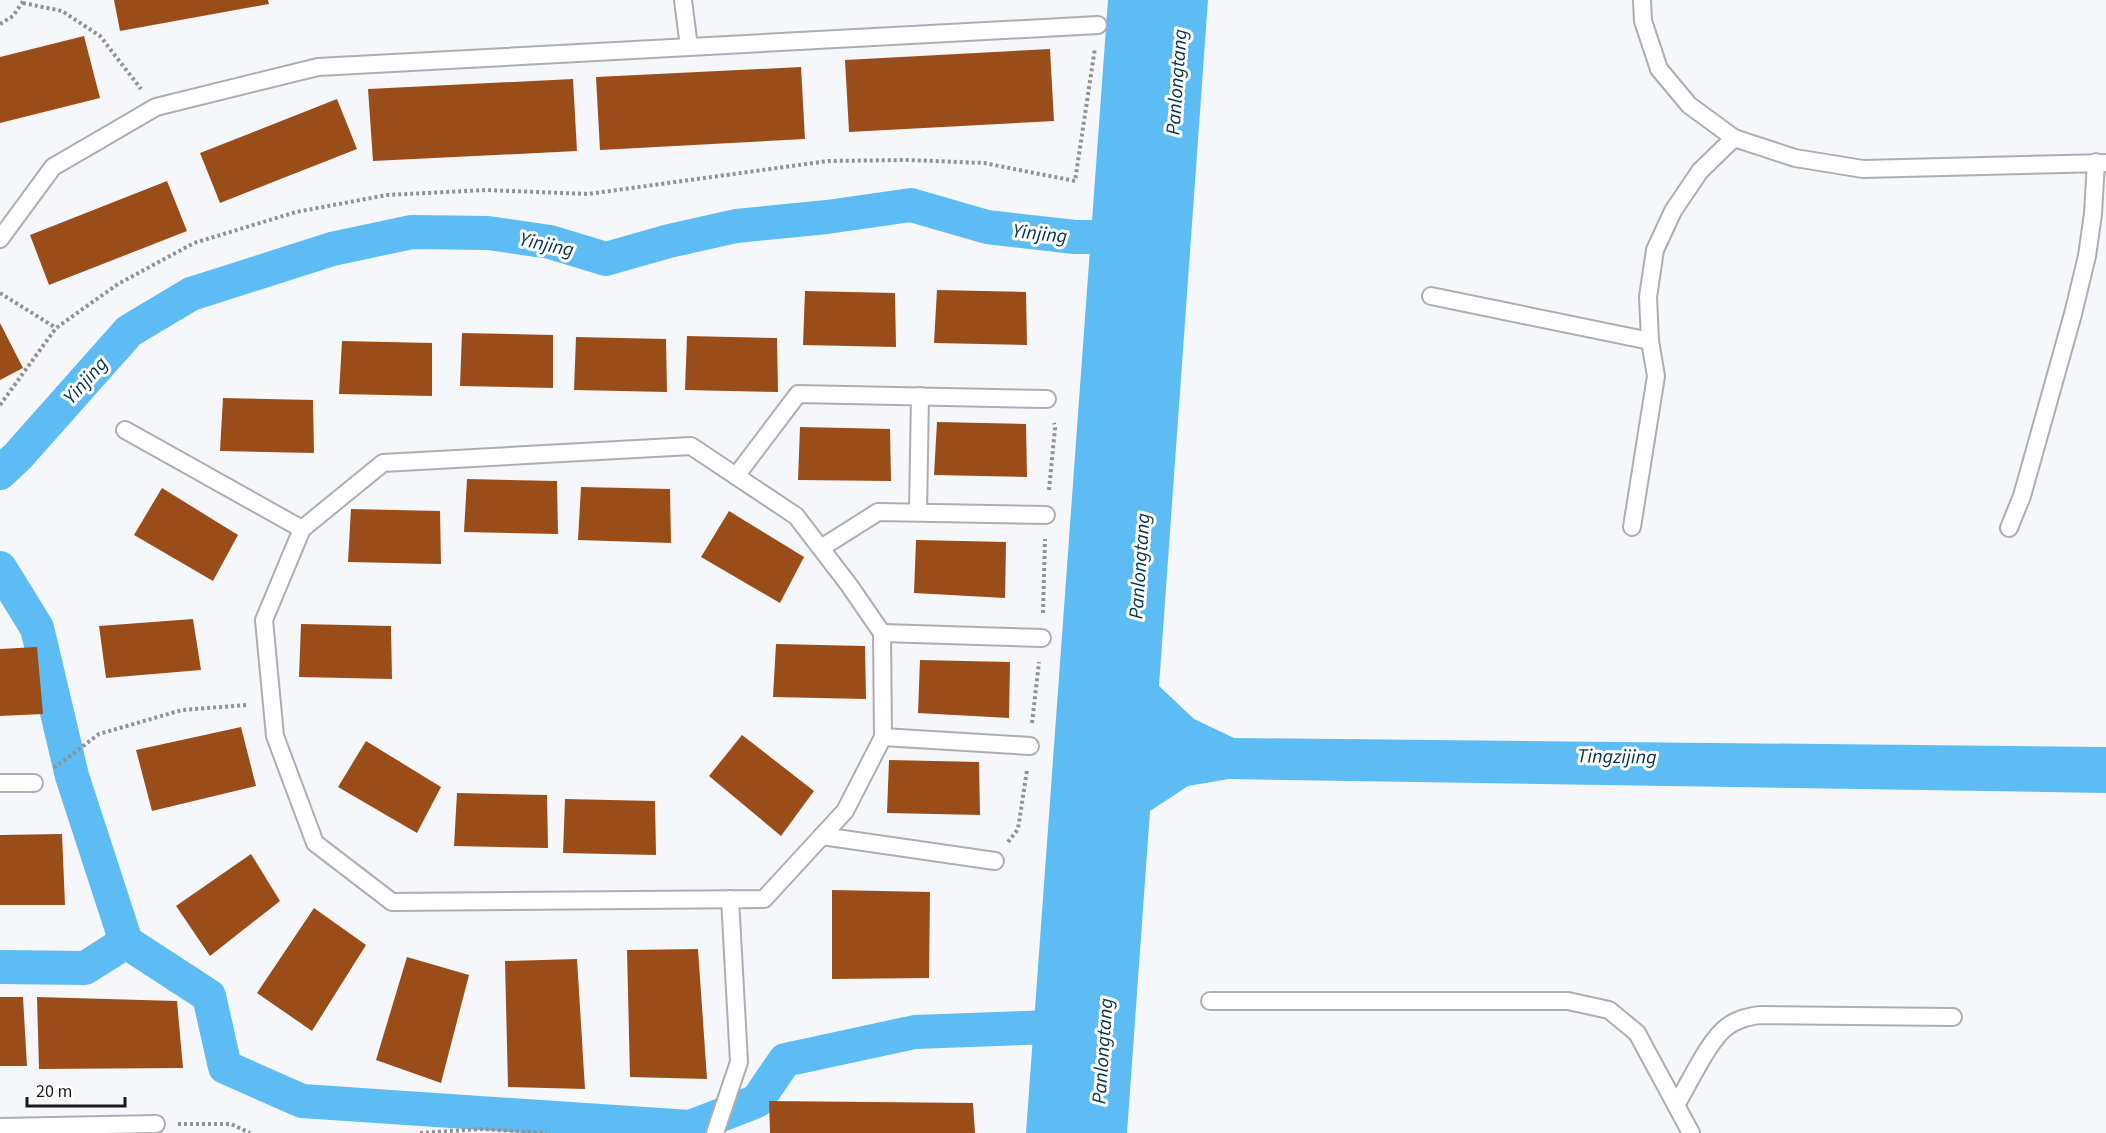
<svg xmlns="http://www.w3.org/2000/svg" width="2106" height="1133" font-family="'Source Sans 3',sans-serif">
<rect width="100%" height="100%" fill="#f6f7fa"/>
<polygon fill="#5cbcf3" points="1108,0 1208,0 1159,686 1194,719 1234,738 2106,747 2106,793 1229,779 1188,786 1150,811 1127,1133 1026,1133"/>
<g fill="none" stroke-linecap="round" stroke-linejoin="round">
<g stroke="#5cbcf3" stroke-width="34">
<polyline points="0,473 18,456 129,331 191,294 332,249 412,232 488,233 550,242 606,259 669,241 736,226 827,217 911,205 987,227 1075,237 1138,237"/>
<polyline points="0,568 37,628 72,776 126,942 209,996 225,1067 302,1101 690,1127 757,1101 785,1060 915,1032 1081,1026"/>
<polyline points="0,967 85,968 126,942"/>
</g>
</g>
<g fill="#9b4d19">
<polygon points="114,0 268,0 269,4 120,31"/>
<polygon points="84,36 100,98 0,123 0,57"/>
<polygon points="1050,49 1054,121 849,132 845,60"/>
<polygon points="801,67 805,139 600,150 596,77"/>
<polygon points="573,79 577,151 373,161 368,89"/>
<polygon points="337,99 357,149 220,203 200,153"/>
<polygon points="167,181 187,231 49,285 30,235"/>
<polygon points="937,290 1026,292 1027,345 934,343"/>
<polygon points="805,291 895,293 896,347 803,345"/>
<polygon points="0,323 23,368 0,380"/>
<polygon points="462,333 553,335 553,388 460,386"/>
<polygon points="687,336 777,338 778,392 685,390"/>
<polygon points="576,337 666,339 667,392 574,390"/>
<polygon points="342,341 432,343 432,396 339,394"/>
<polygon points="223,398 313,400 314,453 220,451"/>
<polygon points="937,422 1026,424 1027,477 934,475"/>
<polygon points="800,427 890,429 891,481 798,480"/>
<polygon points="467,479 557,481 558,534 464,532"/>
<polygon points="581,487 670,489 671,543 578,540"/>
<polygon points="162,488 238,535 213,581 134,535"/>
<polygon points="351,509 440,511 441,564 348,562"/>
<polygon points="729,511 804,557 780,603 701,557"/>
<polygon points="916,540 1006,542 1005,598 914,593"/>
<polygon points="193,619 201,670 106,678 99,626"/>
<polygon points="301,624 391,626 392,679 299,677"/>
<polygon points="776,644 865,646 866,699 773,697"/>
<polygon points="37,647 43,714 0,716 0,649"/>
<polygon points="920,660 1010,662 1009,718 918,713"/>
<polygon points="241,727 256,786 152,811 136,750"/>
<polygon points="742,735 814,791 781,836 709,776"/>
<polygon points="366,741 441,787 417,833 338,787"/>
<polygon points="889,760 979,762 980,815 887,813"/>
<polygon points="457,793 547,795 548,848 454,846"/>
<polygon points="565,799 655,801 656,855 563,853"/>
<polygon points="62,834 65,905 0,905 0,835"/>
<polygon points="251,854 280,901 210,956 176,906"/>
<polygon points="832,890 930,892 929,978 832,979"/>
<polygon points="314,908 366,945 312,1031 257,993"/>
<polygon points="698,949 707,1079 630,1077 627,950"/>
<polygon points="407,957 469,975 441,1083 376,1060"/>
<polygon points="577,959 585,1089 508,1087 505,961"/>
<polygon points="0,997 23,997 27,1066 0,1066"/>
<polygon points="37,997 177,1001 183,1068 39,1069"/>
<polygon points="769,1101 973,1103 975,1133 770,1133"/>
</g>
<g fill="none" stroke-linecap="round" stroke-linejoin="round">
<g stroke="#adaeb1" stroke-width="20">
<g id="lane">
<polyline points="683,0 689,47"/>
<polyline points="1642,0 1643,21 1659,69 1689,105 1734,138 1795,158 1863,169 2106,163"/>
<polyline points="0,239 53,167 156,107 318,67 1098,25"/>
<polyline points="1431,296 1650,341"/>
<polyline points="125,430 302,529"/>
<polygon points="691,446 796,516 849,585 882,633 883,737 845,811 764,899 392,902 315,843 275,736 264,620 302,529 383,463"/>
<polyline points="736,476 798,394 1047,399"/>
<polyline points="918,512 920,396"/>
<polyline points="1632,527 1656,376 1650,341 1648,297 1655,250 1673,211 1700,171 1734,138"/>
<polyline points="2009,528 2022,496 2073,314 2087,256 2093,214 2096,162"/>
<polyline points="821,548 878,512 1046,515"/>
<polyline points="882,633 1042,638"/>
<polyline points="883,737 1030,746"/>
<polyline points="0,783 34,783"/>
<polyline points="822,836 995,861"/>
<polyline points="1210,1001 1568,1001 1609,1010 1637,1033 1691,1133"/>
<path d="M1676 1105C1689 1084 1709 1039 1728 1026 1738 1019 1747 1017 1759 1015L1953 1017"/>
<polyline points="0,1127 156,1124"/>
<polyline points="715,1133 739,1062 730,899"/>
</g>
</g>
<g stroke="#919294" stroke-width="4" stroke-dasharray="3 3" stroke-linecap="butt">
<polyline points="23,3 62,11 100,36 141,89"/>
<polyline points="0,24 13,16 24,0"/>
<polyline points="0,293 56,328"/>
<polyline points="0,405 56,328 118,284 194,243 296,212 387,195 486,190 588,194 828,161 908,160 984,163 1075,181 1095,48"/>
<polyline points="1049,490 1055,428 1054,423"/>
<polyline points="1043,613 1045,539"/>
<polyline points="1032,723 1039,662"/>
<polyline points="54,768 99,734 182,710 247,705"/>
<polyline points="1008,842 1018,829 1027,770"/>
<polyline points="178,1124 231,1124 250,1133"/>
<polyline points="420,1133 481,1129 547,1133"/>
</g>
<use href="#lane" stroke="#fff" stroke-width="16"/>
</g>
<g text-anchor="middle" stroke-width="6" stroke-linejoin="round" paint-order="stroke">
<g font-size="20" font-style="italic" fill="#053147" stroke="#fff">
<text transform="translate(1176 82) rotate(-86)" y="7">Panlongtang</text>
<text transform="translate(1040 233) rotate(6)" y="7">Yinjing</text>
<text transform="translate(547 244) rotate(12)" y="7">Yinjing</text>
<text transform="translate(85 380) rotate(-48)" y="7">Yinjing</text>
<text transform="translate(1139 566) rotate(-86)" y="7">Panlongtang</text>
<text transform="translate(1617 756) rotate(1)" y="7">Tingzijing</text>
<text transform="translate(1102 1051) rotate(-86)" y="7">Panlongtang</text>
</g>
</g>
<path d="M27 1097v9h98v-9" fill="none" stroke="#19191a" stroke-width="3"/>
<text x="36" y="1097" font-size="18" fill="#19191a" stroke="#ffffff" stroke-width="4.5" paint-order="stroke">20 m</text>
</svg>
